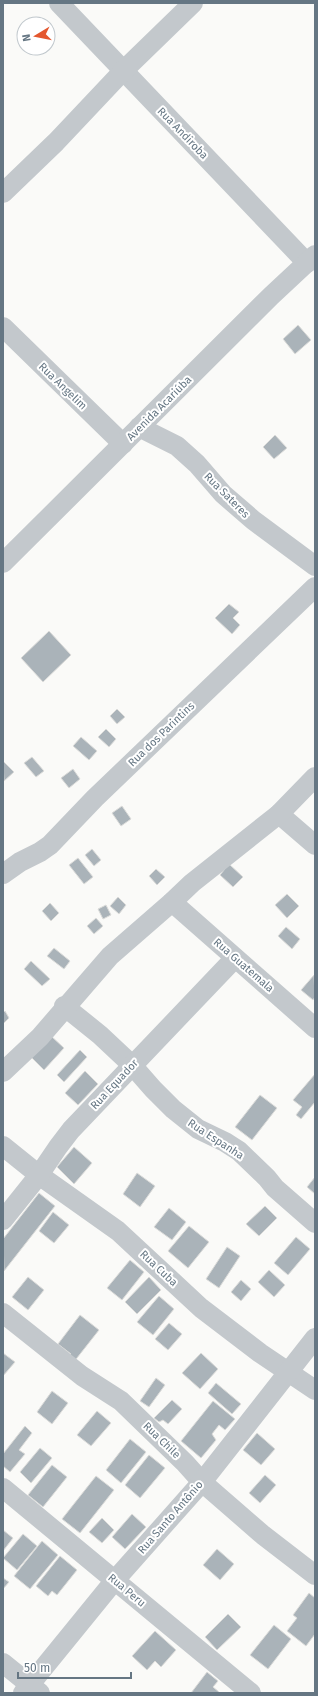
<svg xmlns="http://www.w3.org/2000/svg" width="318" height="1696" font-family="'Fira Sans',sans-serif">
<rect width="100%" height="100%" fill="#fafaf8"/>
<g fill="#aab3b9" stroke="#dcdcda">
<polygon points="298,325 311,340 295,354 283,339"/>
<polygon points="275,435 287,448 274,459 263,447"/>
<polygon points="229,604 239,612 233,618 240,625 232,634 215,618"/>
<polygon points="49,631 71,655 43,682 21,658"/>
<polygon points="117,709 125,717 117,724 110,716"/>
<polygon points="106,729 116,739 109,747 98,737"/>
<polygon points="81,737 97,751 89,760 73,746"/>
<polygon points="32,757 44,771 36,777 24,763"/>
<polygon points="4,762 14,772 4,781 3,764"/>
<polygon points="73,769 80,779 69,788 61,778"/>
<polygon points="122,806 131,819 121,826 112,813"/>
<polygon points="92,849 101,860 94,866 85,855"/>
<polygon points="78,858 93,877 84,884 69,865"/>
<polygon points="229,864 243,877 233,887 220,875"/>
<polygon points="156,869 165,877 157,885 149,876"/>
<polygon points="287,894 299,906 287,918 275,905"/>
<polygon points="118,897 126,905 119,914 110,906"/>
<polygon points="50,903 59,913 51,921 42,911"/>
<polygon points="106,905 111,915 103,919 98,909"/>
<polygon points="96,918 103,926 94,934 87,926"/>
<polygon points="286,927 300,939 292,949 278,936"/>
<polygon points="54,948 70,961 64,969 47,956"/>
<polygon points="31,961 50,979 42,986 24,969"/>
<polygon points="314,975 315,997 313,1000 301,990"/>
<polygon points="5,1011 9,1018 3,1024 3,1013"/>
<polygon points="50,1035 64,1048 44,1070 31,1057"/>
<polygon points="80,1050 87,1057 64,1082 57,1075"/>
<polygon points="85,1071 98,1084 78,1105 65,1093"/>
<polygon points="315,1074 315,1102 301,1119 296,1115 302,1107 293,1100"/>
<polygon points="260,1095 277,1108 252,1140 235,1127"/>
<polygon points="74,1147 92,1163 74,1184 57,1167"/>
<polygon points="137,1173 155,1186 140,1207 123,1194"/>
<polygon points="315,1177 315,1194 307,1187"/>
<polygon points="39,1193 55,1206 4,1271 3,1239"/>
<polygon points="265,1206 277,1218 259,1236 246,1224"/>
<polygon points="169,1208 186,1222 172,1240 154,1227"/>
<polygon points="53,1212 69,1225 54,1243 39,1231"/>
<polygon points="189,1226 209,1242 188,1268 168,1251"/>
<polygon points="296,1237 310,1249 288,1275 274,1263"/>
<polygon points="227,1247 240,1256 219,1288 206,1279"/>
<polygon points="130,1260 144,1272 122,1300 107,1288"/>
<polygon points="269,1270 285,1285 274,1297 258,1282"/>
<polygon points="28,1277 44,1290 28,1310 12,1297"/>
<polygon points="149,1277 161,1290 137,1314 125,1302"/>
<polygon points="241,1280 251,1289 241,1301 231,1292"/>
<polygon points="159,1296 174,1309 153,1335 137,1322"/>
<polygon points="80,1315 99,1330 73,1363 67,1358 71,1354 58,1344"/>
<polygon points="169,1323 182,1334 168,1350 155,1339"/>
<polygon points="3,1353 15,1362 3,1376"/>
<polygon points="201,1353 218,1369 200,1389 182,1373"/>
<polygon points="156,1378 165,1385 149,1407 140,1401"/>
<polygon points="216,1383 241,1404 232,1414 208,1393"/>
<polygon points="52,1391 68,1403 52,1424 37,1412"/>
<polygon points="172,1400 182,1409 168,1424 163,1420 159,1422 154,1418"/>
<polygon points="213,1401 235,1419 225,1430 219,1425 212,1434 216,1440 201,1458 181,1441"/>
<polygon points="97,1411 111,1423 91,1446 77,1435"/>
<polygon points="25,1426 32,1433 19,1450 25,1454 10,1472 3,1466 3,1454"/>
<polygon points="257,1433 275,1449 261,1465 243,1450"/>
<polygon points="130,1439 146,1452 121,1483 106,1470"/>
<polygon points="40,1448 52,1458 31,1483 20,1472"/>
<polygon points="149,1455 165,1468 140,1498 125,1485"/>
<polygon points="52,1465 67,1477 43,1507 28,1495"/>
<polygon points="265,1475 276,1485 260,1503 249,1493"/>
<polygon points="96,1476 114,1490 80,1533 62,1519"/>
<polygon points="132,1514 146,1527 125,1549 112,1537"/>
<polygon points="102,1518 114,1530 102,1543 89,1532"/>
<polygon points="3,1530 13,1538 3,1551"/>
<polygon points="23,1534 37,1546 17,1570 3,1558"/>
<polygon points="42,1541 58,1555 30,1589 14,1576"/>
<polygon points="217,1549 234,1564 220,1580 203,1565"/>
<polygon points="60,1556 77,1570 57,1595 52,1591 48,1596 36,1586"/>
<polygon points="3,1578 9,1582 3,1589"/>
<polygon points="309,1593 315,1598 315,1634 306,1646 287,1631 297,1618 293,1615"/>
<polygon points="228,1614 241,1627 217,1650 205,1637"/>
<polygon points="274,1625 291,1639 268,1669 250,1655"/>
<polygon points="155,1631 176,1650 161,1667 155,1661 147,1670 132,1656"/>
<polygon points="207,1672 218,1681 213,1687 219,1692 217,1693 191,1693"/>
</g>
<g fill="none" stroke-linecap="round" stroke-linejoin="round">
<g stroke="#c3c8cc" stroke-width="20">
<polyline points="59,3 307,263"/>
<polyline points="3,193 56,142 123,71 193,3"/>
<polyline points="3,327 123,444"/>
<polyline points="139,427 177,446 197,464 223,494 253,520 315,566"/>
<polyline points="3,563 271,296 315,255"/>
<polyline points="279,814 315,845"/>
<polyline points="3,874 20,862 40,852 50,845 95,798 315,587"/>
<polyline points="172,902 315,1028"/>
<polyline points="64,1006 100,1035 132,1065 153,1089 173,1109 198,1129 225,1142 239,1151 267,1178 275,1188 315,1223"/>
<polyline points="3,1072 40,1037 110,956 172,902 192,883 279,814 315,777"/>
<polyline points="3,1146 39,1175 118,1231 201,1308 260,1353 315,1390"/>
<polyline points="3,1220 39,1175 58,1147 71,1130 235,958"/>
<polyline points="3,1313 82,1376 121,1401 185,1463 202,1482 263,1535 315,1575"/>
<polyline points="3,1488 251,1693"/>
<polyline points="3,1663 40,1693"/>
<polyline points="23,1693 115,1580 202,1482 315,1338"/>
</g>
</g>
<g text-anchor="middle" stroke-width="4" stroke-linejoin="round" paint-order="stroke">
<g font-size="11" fill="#657683" stroke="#fff">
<text transform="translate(183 133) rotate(46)" y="4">Rua Andiroba</text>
<text transform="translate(63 386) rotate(44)" y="4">Rua Angelim</text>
<text transform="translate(159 408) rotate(-45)" y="4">Avenida Acariúba</text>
<text transform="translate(227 495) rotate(45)" y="4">Rua Sateres</text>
<text transform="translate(161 734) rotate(-44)" y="4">Rua dos Parintins</text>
<text transform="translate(244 965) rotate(41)" y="4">Rua Guatemala</text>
<text transform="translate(114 1084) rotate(-47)" y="4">Rua Equador</text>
<text transform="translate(216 1139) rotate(33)" y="4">Rua Espanha</text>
<text transform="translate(159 1268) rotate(43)" y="4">Rua Cuba</text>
<text transform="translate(162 1440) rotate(44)" y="4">Rua Chile</text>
<text transform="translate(170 1517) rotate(-49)" y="4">Rua Santo Antônio</text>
<text transform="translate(127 1590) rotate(40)" y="4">Rua Peru</text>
</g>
</g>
<rect width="318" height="1696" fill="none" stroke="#657683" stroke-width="8"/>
<g transform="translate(36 36) rotate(260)"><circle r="19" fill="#ffffff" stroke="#c1c8cd"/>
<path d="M0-3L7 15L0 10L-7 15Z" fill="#e4572e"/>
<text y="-6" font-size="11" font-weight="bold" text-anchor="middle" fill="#657683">N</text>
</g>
<path d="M18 1672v6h113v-6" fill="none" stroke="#657683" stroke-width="2"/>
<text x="24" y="1672" font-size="12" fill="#657683" stroke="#ffffff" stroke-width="3" paint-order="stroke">50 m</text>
</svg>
